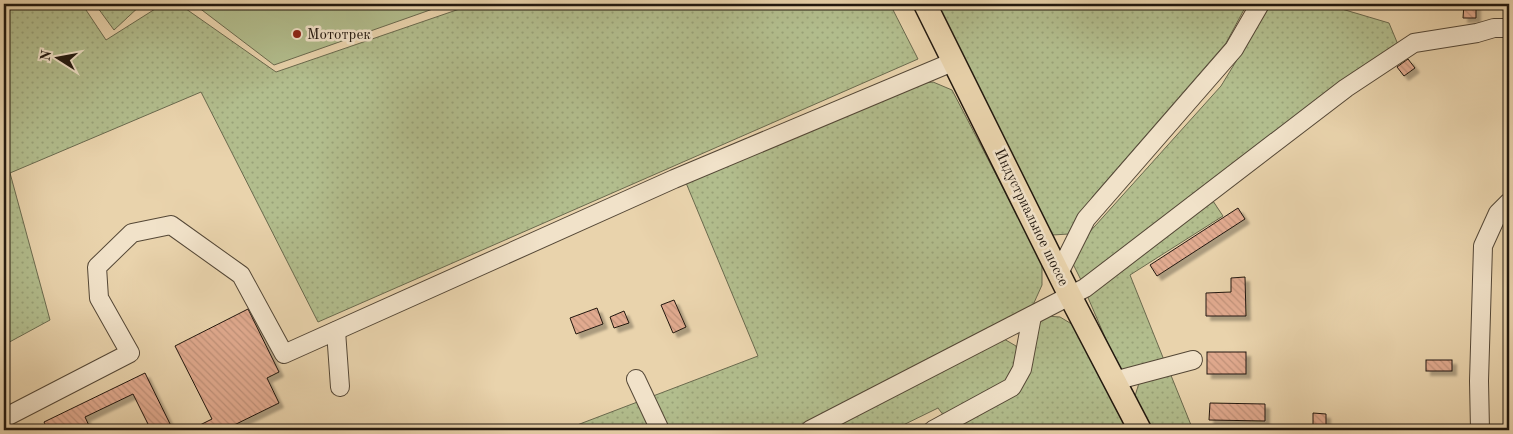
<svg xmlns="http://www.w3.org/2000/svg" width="1513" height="434" font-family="'Old Standard TT',serif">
<defs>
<pattern id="grass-dots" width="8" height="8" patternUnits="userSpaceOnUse" patternTransform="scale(1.25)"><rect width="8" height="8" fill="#b2bd8d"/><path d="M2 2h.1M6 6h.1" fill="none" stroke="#99a278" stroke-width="1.8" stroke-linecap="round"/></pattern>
<pattern id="building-back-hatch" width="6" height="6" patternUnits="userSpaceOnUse" patternTransform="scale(1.25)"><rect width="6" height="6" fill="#e1aa8f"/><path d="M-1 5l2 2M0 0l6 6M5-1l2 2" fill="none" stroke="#c1927a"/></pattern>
<filter id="shadow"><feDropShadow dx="4.5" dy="4.5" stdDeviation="1" flood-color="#0004"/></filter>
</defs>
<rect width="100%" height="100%" fill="#e9d3ac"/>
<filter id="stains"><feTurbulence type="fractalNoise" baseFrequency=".004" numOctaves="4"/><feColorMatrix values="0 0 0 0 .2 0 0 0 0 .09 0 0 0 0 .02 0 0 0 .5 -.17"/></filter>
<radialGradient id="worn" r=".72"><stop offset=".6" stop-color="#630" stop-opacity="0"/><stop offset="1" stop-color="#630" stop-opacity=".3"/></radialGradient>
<g fill="url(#grass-dots)" stroke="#6a6a4e">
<polygon points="4,4 82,4 106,40 163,4 179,4 276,72 474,4 890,4 918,59 318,322 201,92 10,173 50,320 4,345"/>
<polygon points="95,4 142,4 114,30"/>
<polygon points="935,4 1247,4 1226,43 1093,196 1069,234 1052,235 1028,194"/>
<polygon points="1271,4 1325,4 1389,23 1399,47 1274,132 1082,282 1072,262 1086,236 1221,86"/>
<polygon points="933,82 952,90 1042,263 1042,285 1033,305 797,430 564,430 758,356 684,178 907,85"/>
<polygon points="1211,198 1223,216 1130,275 1164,360 1124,372 1117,365 1086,293"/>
<polygon points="1046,316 1060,317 1075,326 1131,430 953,430 952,428 1016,392 1037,323"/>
<polygon points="1004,339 1016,346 1019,363 1006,383 944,416 938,408 893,430 828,430"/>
<polygon points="1170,373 1193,430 1152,430 1135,396 1139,383"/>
</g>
<polygon fill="#b2bd8d" stroke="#6a6a4e" points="194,4 447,4 274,65"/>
<g fill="url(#building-back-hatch)" stroke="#22180f" filter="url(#shadow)">
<polygon points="1464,4 1476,4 1476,18 1463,18"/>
<polygon points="1408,59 1415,68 1404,76 1397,67"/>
<polygon points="1238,208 1245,219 1157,276 1150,265"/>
<polygon points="1245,277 1246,316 1206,316 1206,293 1231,292 1231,278"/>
<polygon points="674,300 686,327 673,333 661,305"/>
<polygon points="597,308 603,324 576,334 570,318"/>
<polygon points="248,309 279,372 267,378 279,403 224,430 190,430 212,419 175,346"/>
<polygon points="624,311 629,323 614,328 610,317"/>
<rect x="1207" y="352" width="39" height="22"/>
<rect x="1426" y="360" width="26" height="11"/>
<polygon points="145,373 173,430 151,430 133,394 85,417 91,430 48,430 44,422"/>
<polygon points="1210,403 1265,404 1265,421 1209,420"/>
<polygon points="1313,413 1326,414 1326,430 1313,430"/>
</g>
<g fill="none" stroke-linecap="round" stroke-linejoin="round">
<g stroke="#544736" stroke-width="20">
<g id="minor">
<polyline points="1059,273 1086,219 1234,49 1260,4"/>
<polyline points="336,331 340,387"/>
<polyline points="636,379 660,430"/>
<polyline points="1114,381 1193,360"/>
<polyline points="4,418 130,353 99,298 97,267 132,233 171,225 241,275 284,354 674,179 955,61"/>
<polyline points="810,430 1085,288 1346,88 1414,43 1477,33 1494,28 1509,28"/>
<polyline points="933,430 1012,387 1022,369 1032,316"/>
<polyline points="1480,430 1479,381 1483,246 1498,213 1509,202"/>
</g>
</g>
<g stroke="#22180f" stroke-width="25">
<polyline id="major" points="925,4 1069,294 1140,430"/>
</g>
<use href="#minor" stroke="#f1e2c9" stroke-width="18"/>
<use href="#major" stroke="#e9d3ac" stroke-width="22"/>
</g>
<circle fill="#8f2418" stroke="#f1e2c9" stroke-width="2" cx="297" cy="34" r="5"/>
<g text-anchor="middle" stroke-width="5" stroke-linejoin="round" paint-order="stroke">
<g font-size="15" fill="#22180f" stroke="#f1e2c9" text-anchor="start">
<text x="307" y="39">Мототрек</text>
</g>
<g font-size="15" fill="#22180f" stroke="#f1e2c9">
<text transform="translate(1032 217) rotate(64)" y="5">Индустриальное шоссе</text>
</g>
</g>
<rect width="1513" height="434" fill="none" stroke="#e9d3ac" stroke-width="20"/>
<rect x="5" y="5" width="1503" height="424" fill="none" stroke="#22180f" stroke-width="2.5"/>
<rect x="10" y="10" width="1493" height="414" fill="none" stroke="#22180f"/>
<g transform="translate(58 58) rotate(281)" stroke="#f1e2c9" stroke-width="4" paint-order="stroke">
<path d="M0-4L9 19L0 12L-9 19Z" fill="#22180f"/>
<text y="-8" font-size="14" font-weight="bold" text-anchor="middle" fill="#22180f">N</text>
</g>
<rect width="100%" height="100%" filter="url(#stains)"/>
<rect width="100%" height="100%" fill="url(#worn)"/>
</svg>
